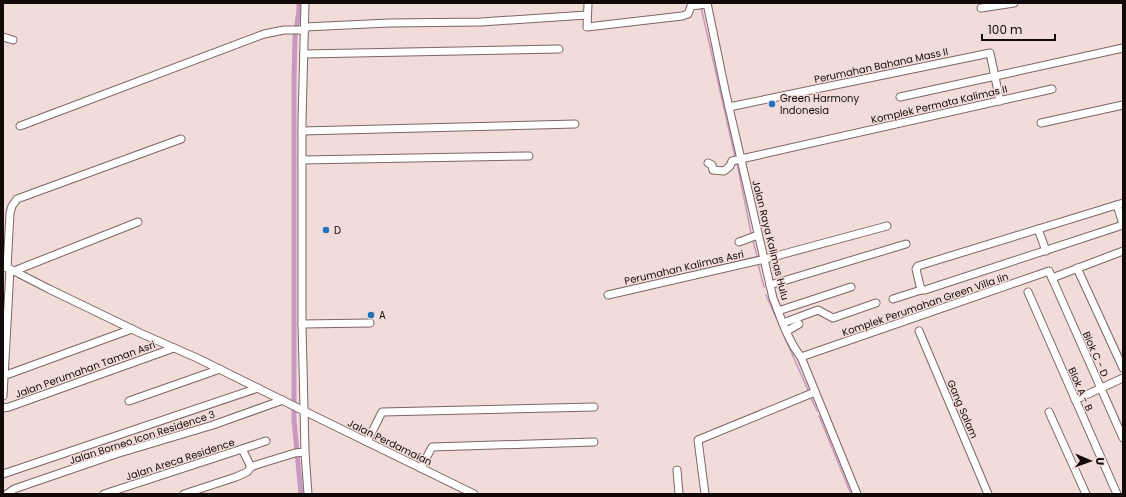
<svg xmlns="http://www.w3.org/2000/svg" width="1126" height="497" font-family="Poppins,sans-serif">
<rect width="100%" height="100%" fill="#f2dcd9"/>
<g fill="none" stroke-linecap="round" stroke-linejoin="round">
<g stroke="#c898c1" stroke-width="1.5">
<polyline points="701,7 735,157"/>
<polyline points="737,163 751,233"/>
<polyline points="753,241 757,256"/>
<polyline points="758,264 764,287"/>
<polyline points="766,295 808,390"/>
<polyline points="811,398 817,411"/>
<polyline points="819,416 851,494"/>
</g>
<polyline stroke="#c898c1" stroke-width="5" points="299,3 299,10 295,38 294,79 294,420 301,494"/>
<g stroke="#7a6664" stroke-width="9">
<g id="minor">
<polyline points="305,3 302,122 302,324 305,452 308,494"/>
<polyline points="588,3 587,27 682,16 688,14 691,6 707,4"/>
<path d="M707 3 725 90 773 298C781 318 788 341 801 357L857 494"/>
<polyline points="981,8 1014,3"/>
<polyline points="305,27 389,23 481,22 587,15"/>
<polyline points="3,37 13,40"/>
<polyline points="304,54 559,49"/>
<polyline points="900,97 1123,48"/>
<polyline points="729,107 990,53 1000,101"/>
<polyline points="1041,123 1123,105"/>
<polyline points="20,126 264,34 284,30 305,30"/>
<polyline points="302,131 575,124"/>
<polyline points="302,160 529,156"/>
<polyline points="708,163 712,165 713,170 724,171 730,166 732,161 1052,89"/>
<polyline points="1123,203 918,266 916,269 921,290 925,290 1123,225"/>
<polyline points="1117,205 1123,224"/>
<polyline points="1038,229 1046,251"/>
<polyline points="739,242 758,235"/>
<polyline points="1123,251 1052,278 1123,438"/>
<polyline points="3,266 14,271 49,289 140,333 197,358 304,411 474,494"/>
<polyline points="7,268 10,213 12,206 17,199 181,139"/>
<polyline points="1077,268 1123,368"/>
<polyline points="14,271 138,222"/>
<polyline points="770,285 906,244"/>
<polyline points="1028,292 1117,494"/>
<polyline points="608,295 765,259 887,226"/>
<polyline points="893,299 921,290"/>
<polyline points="778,311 851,287"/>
<polyline points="783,323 818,310 833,318 876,303"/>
<polyline points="302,324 370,323"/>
<polyline points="787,331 799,324"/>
<polyline points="919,331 988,494"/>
<polyline points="801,357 1049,271 1052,278"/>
<polyline points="9,374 132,329"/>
<polyline points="3,396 10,269"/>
<polyline points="1075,400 1123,378"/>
<polyline points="129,401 220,369"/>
<polyline points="3,408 9,407 174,348"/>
<polyline points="1049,412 1086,494"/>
<polyline points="367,442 382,412 594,407"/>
<polyline points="242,449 266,441"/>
<polyline points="421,468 432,447 594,442"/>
<polyline points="677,470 679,494"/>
<polyline points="3,474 258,388"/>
<polyline points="7,494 14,489 116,454 213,425 283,400"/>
<polyline points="104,494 242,449 251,467"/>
<polyline points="184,494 236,477 247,472 251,467 256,465 295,453 305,452"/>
<polyline points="705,494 698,440 815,392"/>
</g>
</g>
<use href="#minor" stroke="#fff" stroke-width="7"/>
</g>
<g fill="#1f74c2" stroke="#f2dcd9" stroke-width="1.5">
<circle cx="772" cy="104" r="4"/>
<circle cx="326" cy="230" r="4"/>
<circle cx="371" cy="315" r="4"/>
</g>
<g text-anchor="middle" stroke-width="3" stroke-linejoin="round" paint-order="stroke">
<g font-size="10" fill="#110a09" stroke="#f2dcd9">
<text transform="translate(881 65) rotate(-12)" y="4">Perumahan Bahana Mass II</text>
<text transform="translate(939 104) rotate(-13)" y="4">Komplek Permata Kalimas II</text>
<text transform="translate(771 240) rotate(76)" y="4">Jalan Raya Kalimas Hulu</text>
<text transform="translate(684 267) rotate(-13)" y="4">Perumahan Kalimas Asri</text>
<text transform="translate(925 304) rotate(-19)" y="4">Komplek Perumahan Green Villa Iin</text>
<text transform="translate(1096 354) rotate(66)" y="4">Blok C - D</text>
<text transform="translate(85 369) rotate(-20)" y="4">Jalan Perumahan Taman Asri</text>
<text transform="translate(1081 389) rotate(66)" y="4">Blok A - B</text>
<text transform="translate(963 409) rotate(67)" y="4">Gang Salam</text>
<text transform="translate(142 437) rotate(-18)" y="4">Jalan Borneo Icon Residence 3</text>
<text transform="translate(390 442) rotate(26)" y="4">Jalan Perdamaian</text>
<text transform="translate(180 459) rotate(-18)" y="4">Jalan Areca Residence</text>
</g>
<g font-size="10" fill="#110a09" stroke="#f2dcd9" text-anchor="start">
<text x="780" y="102">Green Harmony<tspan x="780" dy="12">Indonesia</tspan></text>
<text x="334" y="234">D</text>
<text x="379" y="319">A</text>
</g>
</g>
<rect width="1126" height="497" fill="none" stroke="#110a09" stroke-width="8"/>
<g transform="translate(1090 461) rotate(92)" stroke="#f2dcd9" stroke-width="3" paint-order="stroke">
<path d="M0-3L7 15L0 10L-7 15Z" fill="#110a09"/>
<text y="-6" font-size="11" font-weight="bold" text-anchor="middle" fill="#110a09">U</text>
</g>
<path d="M982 34v6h73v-6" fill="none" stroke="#110a09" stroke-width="2"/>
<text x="988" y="34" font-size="12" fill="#110a09" stroke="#f2dcd9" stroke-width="3" paint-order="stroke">100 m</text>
</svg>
